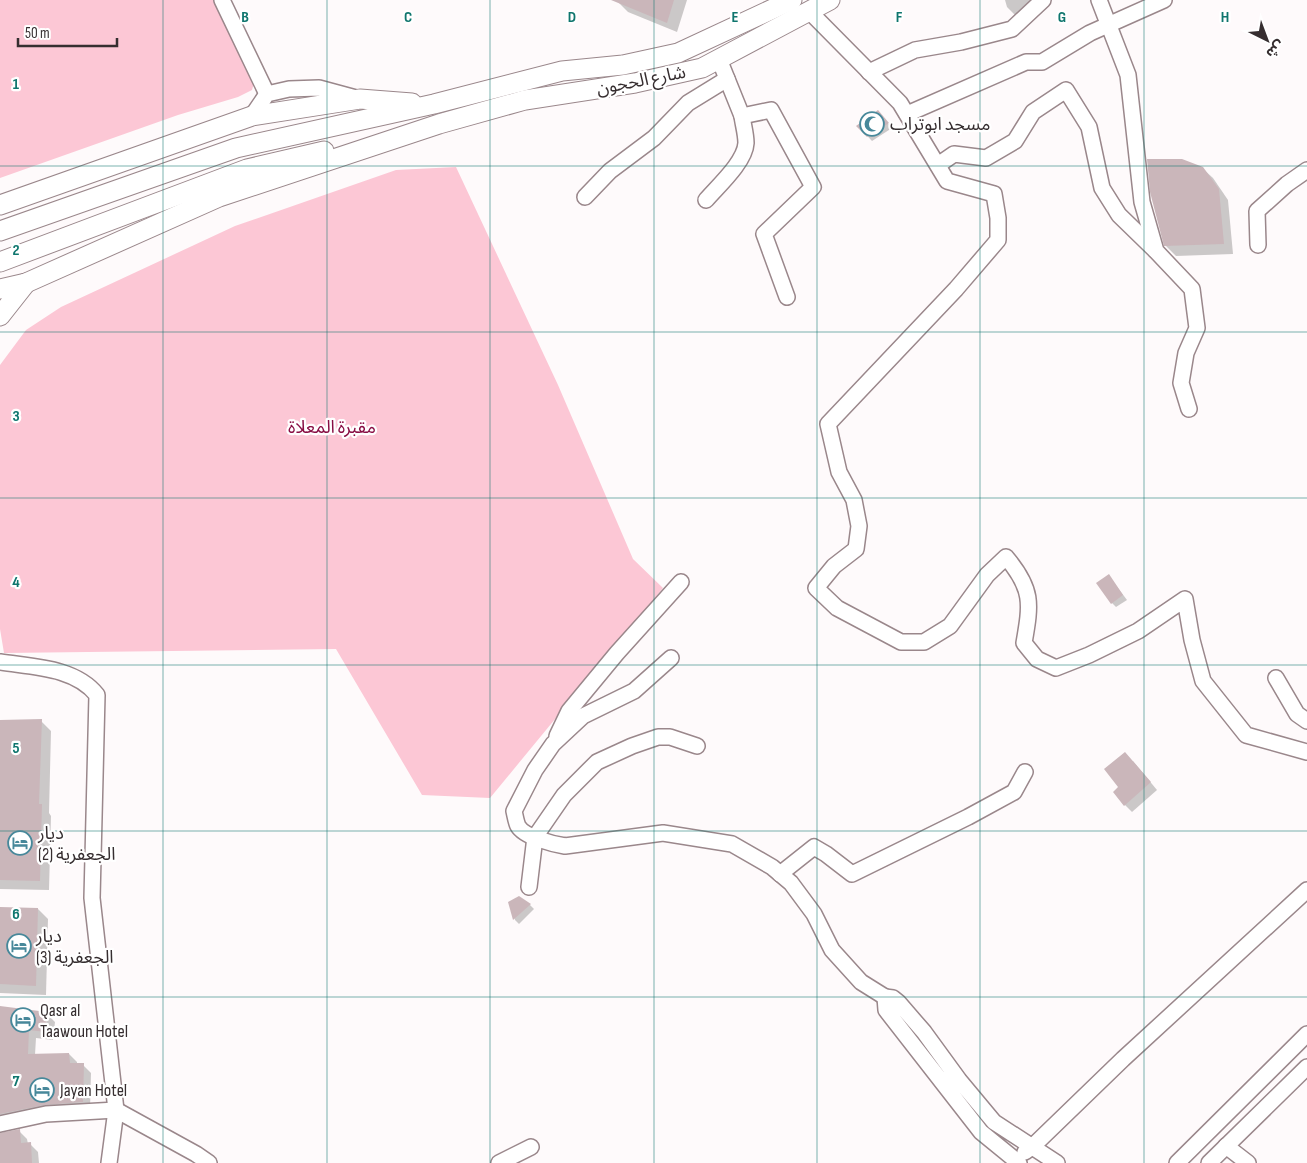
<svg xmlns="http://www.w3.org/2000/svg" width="1307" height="1163" font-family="'Sofia Sans Condensed','Noto Sans Arabic',sans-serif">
<rect width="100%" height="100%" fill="#fefafb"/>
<g fill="#fcc7d5">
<polygon points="0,0 214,0 256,76 252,90 238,97 178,115 0,178"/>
<polygon points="456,167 558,385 633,559 663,588 490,798 422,795 336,649 4,653 0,629 0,365 26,330 61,307 235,226 396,170"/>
</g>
<g fill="#0003">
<polygon points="618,0 687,0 677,32 628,12 618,2"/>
<polygon points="1005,0 1055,0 1051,0 1043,7 1017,17 1007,7"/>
<polygon points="882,116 892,128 872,141 858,126"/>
<polygon points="1202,168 1213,178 1228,200 1233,254 1176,256 1166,246 1152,191"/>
<polygon points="1109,576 1127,600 1116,607 1112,603"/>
<polygon points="0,721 41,721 51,731 49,813 51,816 49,890 0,889"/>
<polygon points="1133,761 1157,790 1132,812 1125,805 1120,787"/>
<polygon points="509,902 530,905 534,909 519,924 515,920"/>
<polygon points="0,908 38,909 48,919 46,995 0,993"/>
<polygon points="0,1008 47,1014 55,1022 53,1040 36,1038 35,1055 69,1054 77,1062 77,1065 83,1065 91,1073 90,1110 0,1128"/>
<polygon points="19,1131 27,1139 28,1144 30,1144 38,1152 39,1163 0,1163 0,1133"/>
</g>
<g fill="#cab6ba">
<polygon points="611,0 674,0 667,23"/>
<polygon points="878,110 889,123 867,137 856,126"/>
<polygon points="1147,159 1182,159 1203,167 1219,189 1224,244 1164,246 1150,192"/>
<polygon points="1109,574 1123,595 1111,604 1096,583"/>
<polygon points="42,719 39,804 42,804 40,881 0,880 0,720"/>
<polygon points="1125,752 1151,782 1124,806 1113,792 1118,787 1104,769"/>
<polygon points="519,896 531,904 513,920 508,902"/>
<polygon points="0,907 38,908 36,986 0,984"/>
<polygon points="0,1006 47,1012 46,1032 29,1030 28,1054 69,1053 70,1063 84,1063 83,1102 44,1105 0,1114"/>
<polygon points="20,1129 21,1143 31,1142 32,1163 0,1163 0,1133"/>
</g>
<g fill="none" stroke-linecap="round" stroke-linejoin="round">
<g stroke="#9a878b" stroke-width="18">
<g id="minor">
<polyline points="222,0 267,94"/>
<polyline points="1099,0 1128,75 1142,202 1156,251 1192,289 1197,328 1186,353 1181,383 1189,409"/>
<path d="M809 11 900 103 947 181 994 194 998 218V240L956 289 828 424 839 472 854 500 859 526 856 549 834 566 816 588 837 608 901 642H924L950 626 987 575 1006 557C1033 589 1031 603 1024 643L1037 659 1056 668 1089 655 1138 631 1185 599 1192 640 1203 681 1246 735 1307 752"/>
<polyline points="719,59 742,116 771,110 813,187 764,234 787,297"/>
<polyline points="869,72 915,50 961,42 1012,29 1043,0"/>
<polyline points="907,114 1026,62 1042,62 1090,33 1164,0"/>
<polyline points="252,116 267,94 289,89 319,88 356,98"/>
<polyline points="938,165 954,154 986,158 1015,141 1033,112 1066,90 1089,127 1102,188 1119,215 1155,250"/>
<polyline points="585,197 610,171 654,138 688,103 727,79"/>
<path d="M706 200C718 186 745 162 746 143 746 134 743 124 742 116"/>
<polyline points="1258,245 1257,211 1287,184 1307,170"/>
<path d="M671 658 634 691 583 716 553 744 535 770 514 811C515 815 516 822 518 826 524 837 553 844 565 846L663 833 732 844 772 867 791 883 814 914 832 950 861 982 885 997"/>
<path d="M0 662C32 667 75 667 97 695L92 898 116 1110 109 1163"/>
<polyline points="1276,678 1297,714 1307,721"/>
<polyline points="557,736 569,711 617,653 681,582"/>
<polyline points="780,874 814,847 826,854 852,874 968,817 1014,792 1025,772"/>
<polyline points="529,887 535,837 564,795 597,762 632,746 658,737 670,737 697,746"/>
<polyline points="0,1124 46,1114 116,1110 196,1154 209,1163"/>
<polyline points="1226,1146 1248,1163"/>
<polyline points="1025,1152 1032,1147 1123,1059 1307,890"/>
<polyline points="499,1163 531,1147"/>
<polyline points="1019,1163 981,1132 886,1010 885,997 893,998 898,1002 924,1032 959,1080 994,1122 1057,1163"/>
<polyline points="1177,1163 1307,1034"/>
<polyline points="1209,1163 1307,1067"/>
</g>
</g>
<g stroke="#9a878b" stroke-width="21">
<g id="major">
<polyline points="0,205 252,116 360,99 412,103"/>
<polyline points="0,231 236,148 434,104 562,71 623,65 678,53 792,0"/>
<polyline points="0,262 247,169 324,151"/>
<polyline points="0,289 26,283 219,197 439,124 525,100 635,83 702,68 830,0"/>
<polyline points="0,316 26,283"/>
</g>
</g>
<use href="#minor" stroke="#fff" stroke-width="15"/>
<use href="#major" stroke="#fff" stroke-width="19"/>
</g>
<path fill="none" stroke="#0f766e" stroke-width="1" stroke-opacity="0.55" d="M163 0V1163M327 0V1163M490 0V1163M654 0V1163M817 0V1163M980 0V1163M1144 0V1163M0 166H1307M0 332H1307M0 498H1307M0 665H1307M0 831H1307M0 997H1307"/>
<defs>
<g id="mosque-ring" transform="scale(1.25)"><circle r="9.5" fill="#fff" stroke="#47889a" stroke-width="1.5"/><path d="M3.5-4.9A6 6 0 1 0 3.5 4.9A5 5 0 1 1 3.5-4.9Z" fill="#47889a"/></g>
<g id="hotel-ring" transform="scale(1.25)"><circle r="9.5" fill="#fff" stroke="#47889a" stroke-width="1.5"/><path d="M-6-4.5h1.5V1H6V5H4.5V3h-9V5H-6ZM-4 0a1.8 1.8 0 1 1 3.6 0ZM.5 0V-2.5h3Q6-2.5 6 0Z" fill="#47889a"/></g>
</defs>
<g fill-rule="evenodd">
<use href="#mosque-ring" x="872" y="124"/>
<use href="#hotel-ring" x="20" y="843"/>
<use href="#hotel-ring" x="19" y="946"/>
<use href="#hotel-ring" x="23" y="1020"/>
<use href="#hotel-ring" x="42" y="1090"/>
</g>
<g text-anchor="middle" stroke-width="4.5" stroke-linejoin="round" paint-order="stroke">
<g font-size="18" fill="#362e30" stroke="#fff">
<text transform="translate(641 80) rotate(-11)" y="6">شارع الحجون</text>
</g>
<g font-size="18" fill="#362e30" stroke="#fff" text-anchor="start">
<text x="890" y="130">مسجد ابوتراب</text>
<text x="38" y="839">ديار<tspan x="38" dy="21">الجعفرية (2)</tspan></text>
<text x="36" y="942">ديار<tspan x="36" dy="21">الجعفرية (3)</tspan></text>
<text x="40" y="1016">Qasr al<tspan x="40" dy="21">Taawoun Hotel</tspan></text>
<text x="60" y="1096">Jayan Hotel</text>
</g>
<g font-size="18" fill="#880e44" stroke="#fff">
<text x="332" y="433">مقبرة المعلاة</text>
</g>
</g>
<g font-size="16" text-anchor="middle" font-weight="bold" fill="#0f766e" stroke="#fff" stroke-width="4.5" stroke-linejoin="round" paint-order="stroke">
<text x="245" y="22">B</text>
<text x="408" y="22">C</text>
<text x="572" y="22">D</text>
<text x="735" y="22">E</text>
<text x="899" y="22">F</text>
<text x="1062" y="22">G</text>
<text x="1225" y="22">H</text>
<text x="16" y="89">1</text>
<text x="16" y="255">2</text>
<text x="16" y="421">3</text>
<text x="16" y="587">4</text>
<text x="16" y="753">5</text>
<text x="16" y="919">6</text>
<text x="16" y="1086">7</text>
</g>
<g transform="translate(1267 40) rotate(138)" stroke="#ffffff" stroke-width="4" paint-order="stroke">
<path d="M0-4L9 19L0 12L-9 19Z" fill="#362e30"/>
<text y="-8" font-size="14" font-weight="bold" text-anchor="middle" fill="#362e30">ش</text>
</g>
<path d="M18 38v8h99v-8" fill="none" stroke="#362e30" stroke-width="2.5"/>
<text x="25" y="38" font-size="15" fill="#362e30" stroke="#ffffff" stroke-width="4" paint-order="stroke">50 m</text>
</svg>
